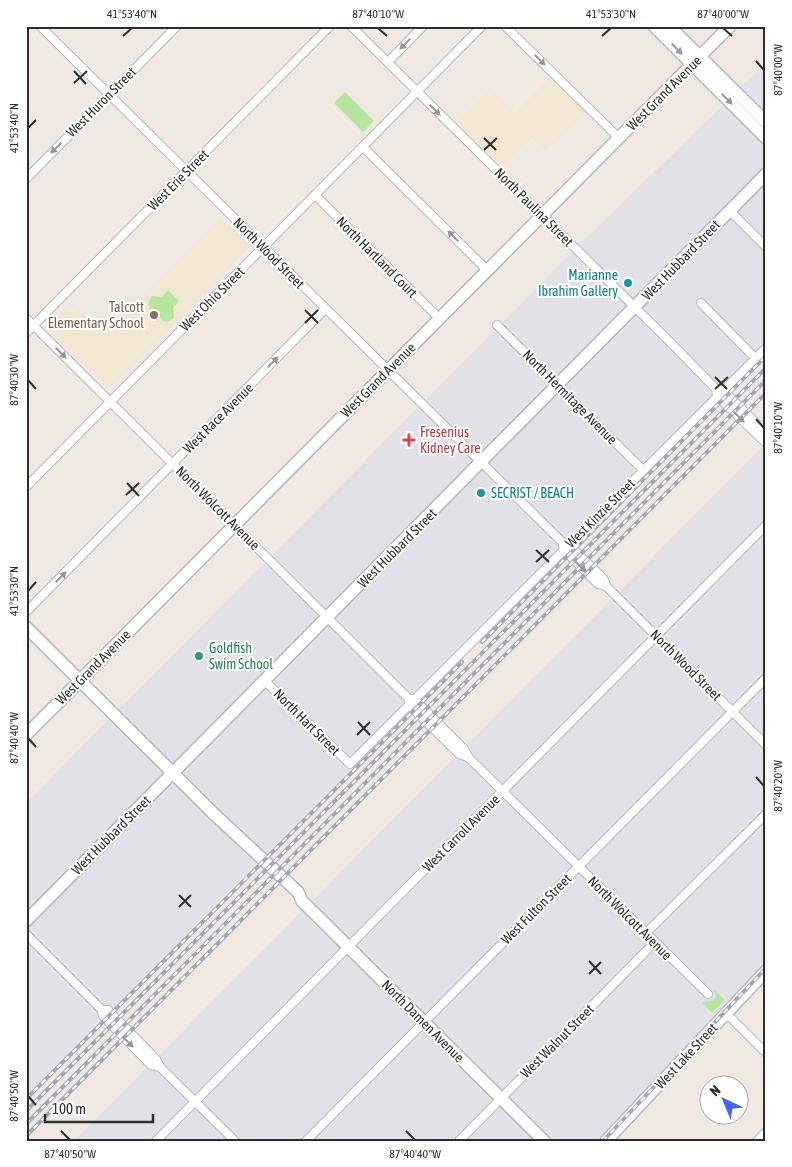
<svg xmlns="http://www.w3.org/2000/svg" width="792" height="1167" font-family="'Asap Condensed',sans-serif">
<rect width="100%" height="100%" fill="#efe9e1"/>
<g fill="#e3e1e8">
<polygon points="766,63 766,352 26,1095 26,803 580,244"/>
<polygon points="766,443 766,961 597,1141 74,1141"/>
</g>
<g fill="#f0e6d1">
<polygon points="550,78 586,111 546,151 532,138 502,168 456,123 490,88 515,114"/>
<polygon points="220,218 250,247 110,388 48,327 72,302 105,334"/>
</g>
<g fill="#b6e59e">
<polygon points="345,92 374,121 363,132 334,103"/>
<polygon points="168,290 179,301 173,308 174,318 167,322 161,320 157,313 150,309 148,304 152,296 162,297"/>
<polygon points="714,989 725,1000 712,1013 702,1002 713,1001 716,997"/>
</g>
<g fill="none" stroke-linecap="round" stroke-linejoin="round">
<g stroke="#b4b7c1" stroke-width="10">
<g id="street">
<polyline points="40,26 563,543 569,545 603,578 607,587 766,745"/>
<polyline points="351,26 667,339 716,389 717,396 766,443"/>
<polyline points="505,26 619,138"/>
<polyline points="388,62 423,26"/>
<polyline points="363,147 487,270"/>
<polyline points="26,179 177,26"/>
<polyline points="315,195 439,318"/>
<polyline points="730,211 766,247"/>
<polyline points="701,303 755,358"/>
<polyline points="26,318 374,664 409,699 409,705 459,754 468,757"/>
<polyline points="497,325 643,470"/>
<polyline points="26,333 330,26"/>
<polyline points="718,390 723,390 766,433"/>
<polyline points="26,487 482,26"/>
<polyline points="563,545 564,550 598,584 605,586"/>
<polyline points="26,612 325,309"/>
<polyline points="265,681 350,764 766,348"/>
<polyline points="410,699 414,699 464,749 468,757 708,994"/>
<polyline points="646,933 766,814"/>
<polyline points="26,934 102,1010 103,1016 151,1065 160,1067"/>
<polyline points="102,1010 108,1010 156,1059 160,1067 235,1141"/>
<polyline points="726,1013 766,1053"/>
<polyline points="156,1141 766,525"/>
<polyline points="306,1141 766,678"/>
<polyline points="459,1141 655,942"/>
<polyline points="757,1141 766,1132"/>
</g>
</g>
<g stroke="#b4b7c1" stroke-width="14">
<g id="secondary">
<polyline points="654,26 766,138"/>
<polyline points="669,26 766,122"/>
<polyline points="26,627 214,814 298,892 302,901 544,1141"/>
<polyline points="26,735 730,26"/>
<polyline points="26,921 766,174"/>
<polyline points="606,1141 766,971"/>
</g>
</g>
<use href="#street" stroke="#fff" stroke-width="8"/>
<use href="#secondary" stroke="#fff" stroke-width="11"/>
<g stroke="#a3a6b8" stroke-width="4">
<g id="rail">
<polyline points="482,642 766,356"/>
<polyline points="26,1099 462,662"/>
<polyline points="26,1111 766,368"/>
<polyline points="26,1124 766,380"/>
<polyline points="26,1136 766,393"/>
<polyline points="603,1141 766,968"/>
</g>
</g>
<use href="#rail" stroke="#fff" stroke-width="2" stroke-dasharray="5.5" stroke-linecap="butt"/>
</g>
<defs><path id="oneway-solid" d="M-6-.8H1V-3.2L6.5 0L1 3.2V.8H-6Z" transform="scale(1.25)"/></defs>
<g fill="#969696">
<use href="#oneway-solid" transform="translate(405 44) rotate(135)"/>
<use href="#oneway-solid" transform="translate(677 49) rotate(45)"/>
<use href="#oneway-solid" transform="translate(540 60) rotate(45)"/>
<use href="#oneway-solid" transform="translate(727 99) rotate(45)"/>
<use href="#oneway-solid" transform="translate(435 110) rotate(45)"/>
<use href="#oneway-solid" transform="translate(56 148) rotate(135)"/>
<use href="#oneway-solid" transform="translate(453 236) rotate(-135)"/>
<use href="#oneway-solid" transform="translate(61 353) rotate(45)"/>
<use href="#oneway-solid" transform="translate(273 362) rotate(-45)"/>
<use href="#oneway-solid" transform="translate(739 417) rotate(44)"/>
<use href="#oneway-solid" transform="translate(581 567) rotate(44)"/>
<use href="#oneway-solid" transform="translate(61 577) rotate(-45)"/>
<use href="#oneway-solid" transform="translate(128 1042) rotate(45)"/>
</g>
<path fill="none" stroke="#2e2e2e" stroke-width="2" d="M378 28 387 36M723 28 732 36M123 36 132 28M602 36 611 28M756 61 764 70M74 71 86 84M74 83 87 71M28 128 36 120M484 138 496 150M484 150 497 138M305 310 318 323M305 323 318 310M715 377 727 389M28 380 36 389M715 389 728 377M756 419 764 428M127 483 139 496M126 495 139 483M536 550 549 562M536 562 549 550M28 591 36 582M358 722 370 735M357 735 370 722M28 738 36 747M756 777 764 786M179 895 191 907M179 907 191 895M589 961 601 974M589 974 601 962M28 1096 36 1105M61 1131 70 1140M406 1131 415 1140"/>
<g fill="#0f9aa8" stroke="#fff" stroke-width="2">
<circle cx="628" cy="283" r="5"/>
<circle cx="481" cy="493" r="5"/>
</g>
<circle fill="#8d6e63" stroke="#fff" stroke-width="2" cx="154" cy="315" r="5"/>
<path fill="#e0444e" stroke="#fff" stroke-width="2" d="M406.5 432.5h5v5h5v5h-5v5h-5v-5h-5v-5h5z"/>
<circle fill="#2e9e5b" stroke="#fff" stroke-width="2" cx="199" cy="656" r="5"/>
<g text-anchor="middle" stroke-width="4" stroke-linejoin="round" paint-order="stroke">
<g font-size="14" fill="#2e2e2e" stroke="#fff">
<text transform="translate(664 93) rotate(-45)" y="5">West Grand Avenue</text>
<text transform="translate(101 102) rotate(-45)" y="5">West Huron Street</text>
<text transform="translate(178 180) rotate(-45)" y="5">West Erie Street</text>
<text transform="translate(534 207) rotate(45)" y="5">North Paulina Street</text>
<text transform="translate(269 253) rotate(45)" y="5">North Wood Street</text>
<text transform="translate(377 257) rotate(45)" y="5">North Hartland Court</text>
<text transform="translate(681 260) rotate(-46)" y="5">West Hubbard Street</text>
<text transform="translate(212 299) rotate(-45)" y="5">West Ohio Street</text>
<text transform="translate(378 380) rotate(-45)" y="5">West Grand Avenue</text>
<text transform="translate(570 397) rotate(45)" y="5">North Hermitage Avenue</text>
<text transform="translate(218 418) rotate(-45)" y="5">West Race Avenue</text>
<text transform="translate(218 508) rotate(45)" y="5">North Wolcott Avenue</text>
<text transform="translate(600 513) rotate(-45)" y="5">West Kinzie Street</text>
<text transform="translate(397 548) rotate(-45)" y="5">West Hubbard Street</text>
<text transform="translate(686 665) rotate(45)" y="5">North Wood Street</text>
<text transform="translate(93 667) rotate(-45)" y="5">West Grand Avenue</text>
<text transform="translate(307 722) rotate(45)" y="5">North Hart Street</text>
<text transform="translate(461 833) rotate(-45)" y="5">West Carroll Avenue</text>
<text transform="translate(111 835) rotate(-45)" y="5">West Hubbard Street</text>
<text transform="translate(536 909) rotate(-45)" y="5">West Fulton Street</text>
<text transform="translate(630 918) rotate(45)" y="5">North Wolcott Avenue</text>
<text transform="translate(423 1021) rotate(45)" y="5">North Damen Avenue</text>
<text transform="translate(557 1041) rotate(-45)" y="5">West Walnut Street</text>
<text transform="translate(686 1056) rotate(-47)" y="5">West Lake Street</text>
</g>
<g font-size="14" fill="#0d838f" stroke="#fff" text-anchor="end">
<text x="618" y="280">Marianne<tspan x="618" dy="16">Ibrahim Gallery</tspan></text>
<text x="491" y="498" text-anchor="start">SECRIST / BEACH</text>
</g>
<g font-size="14" fill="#785e54" stroke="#fff" text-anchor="end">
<text x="144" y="312">Talcott<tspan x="144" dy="16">Elementary School</tspan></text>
</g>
<g font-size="14" fill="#be3a42" stroke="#fff" text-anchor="start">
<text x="420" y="437">Fresenius<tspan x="420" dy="16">Kidney Care</tspan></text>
</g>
<g font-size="14" fill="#27864d" stroke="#fff" text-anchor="start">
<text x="209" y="653">Goldfish<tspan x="209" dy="16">Swim School</tspan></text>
</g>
</g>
<rect width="792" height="1167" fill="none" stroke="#ffffff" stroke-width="55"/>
<g transform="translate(724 1100) rotate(316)"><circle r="24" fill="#ffffff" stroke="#ababab"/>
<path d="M0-4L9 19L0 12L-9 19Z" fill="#4264fb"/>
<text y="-8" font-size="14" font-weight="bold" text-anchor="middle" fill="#2e2e2e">N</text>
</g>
<path d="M45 1114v8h108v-8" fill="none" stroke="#2e2e2e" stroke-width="2.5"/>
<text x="52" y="1114" font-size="15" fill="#2e2e2e" stroke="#ffffff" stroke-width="4" paint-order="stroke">100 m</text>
<rect x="28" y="28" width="736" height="1112" fill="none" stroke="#2e2e2e" stroke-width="2"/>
<g font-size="12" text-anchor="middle" fill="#2e2e2e">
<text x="132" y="18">41°53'40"N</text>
<text x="378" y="18">87°40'10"W</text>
<text x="611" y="18">41°53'30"N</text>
<text x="723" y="18">87°40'00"W</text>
<text transform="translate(778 70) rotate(-90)" y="4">87°40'00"W</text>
<text transform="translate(14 128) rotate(-90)" y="4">41°53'40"N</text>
<text transform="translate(14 380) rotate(-90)" y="4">87°40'30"W</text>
<text transform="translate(778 428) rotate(-90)" y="4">87°40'10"W</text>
<text transform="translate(14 591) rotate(-90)" y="4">41°53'30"N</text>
<text transform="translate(14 738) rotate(-90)" y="4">87°40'40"W</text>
<text transform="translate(778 786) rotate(-90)" y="4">87°40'20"W</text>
<text transform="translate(14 1096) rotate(-90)" y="4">87°40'50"W</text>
<text x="70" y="1158">87°40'50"W</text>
<text x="415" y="1158">87°40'40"W</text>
</g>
</svg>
